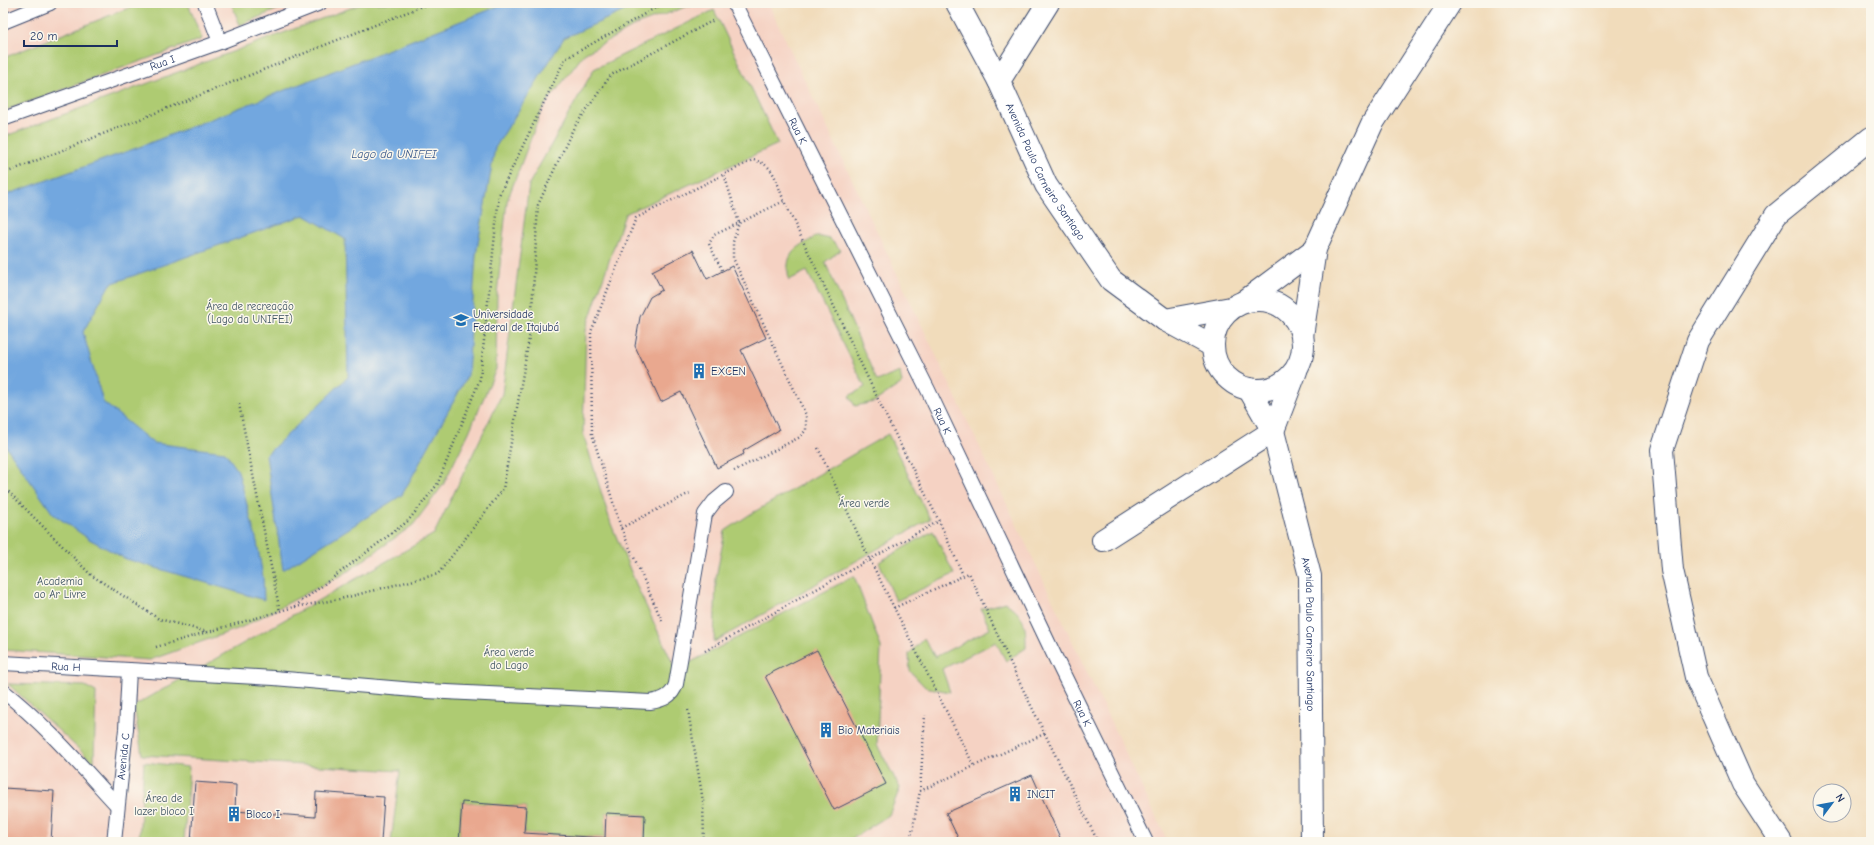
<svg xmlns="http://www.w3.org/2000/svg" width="1874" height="845" font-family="'Comic Neue',sans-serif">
<rect width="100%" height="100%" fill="#fbf7ec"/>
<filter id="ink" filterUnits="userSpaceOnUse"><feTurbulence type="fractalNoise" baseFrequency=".025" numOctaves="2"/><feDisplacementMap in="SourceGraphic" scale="8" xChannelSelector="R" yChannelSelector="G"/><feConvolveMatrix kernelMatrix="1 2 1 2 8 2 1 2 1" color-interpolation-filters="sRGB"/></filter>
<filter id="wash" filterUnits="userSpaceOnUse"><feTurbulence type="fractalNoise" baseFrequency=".012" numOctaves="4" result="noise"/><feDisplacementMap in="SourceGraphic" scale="16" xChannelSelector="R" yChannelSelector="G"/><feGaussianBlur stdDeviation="0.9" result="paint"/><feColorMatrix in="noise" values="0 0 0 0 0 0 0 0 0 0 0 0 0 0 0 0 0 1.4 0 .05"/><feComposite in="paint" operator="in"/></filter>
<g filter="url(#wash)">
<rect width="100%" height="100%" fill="#f1dcbb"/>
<polygon fill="#f5d2c3" points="3,3 768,3 1168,842 3,842"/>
<g fill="#aecb72" stroke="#647d68">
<polygon points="141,3 188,3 202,39 3,111 3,58"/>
<polygon points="231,3 293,3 240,25"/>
<polygon points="364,3 697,3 638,24 584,54 542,109 507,201 497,294 496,369 469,432 443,485 413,525 344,574 240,628 150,660 3,650 3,137"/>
<polygon points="714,10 778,144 625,214 586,329 583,433 611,524 639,591 676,670 854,576 881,647 877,745 900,788 889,815 847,842 644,842 645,815 606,813 605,838 524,833 526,807 462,802 459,842 391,842 400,771 142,755 134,706 434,534 502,394 529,184 594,69"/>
<path d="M817 236 830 239 841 250 825 262 877 381 900 372 902 383 874 402 855 406 849 396 865 387 807 271 789 280C784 252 795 249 817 236Z"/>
<polygon points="888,434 930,519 714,642 716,578 725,531 749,515"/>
<polygon points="933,531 954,574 896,601 879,562"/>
<path d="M1005 602C1025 617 1026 623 1026 648L1006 661 996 642 942 669 950 692 925 687 910 671 909 654 924 638 935 657 990 629 981 609Z"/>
<polygon points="8,684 85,686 96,692 94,763"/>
<polygon points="144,762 189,767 184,842 139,842"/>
</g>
<polygon fill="#72a7df" stroke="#466b9e" points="507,3 642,3 564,38 495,148 476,255 468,375 402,495 283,570 266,455 348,377 345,239 304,215 110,284 83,332 103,402 153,443 225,452 238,471 257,542 263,577 264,600 126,559 89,539 53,514 3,442 3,196 142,146"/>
<g id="blocks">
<g fill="#e9a88f">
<polygon points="693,250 707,279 732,266 766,338 741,350 779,430 743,451 744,454 717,468 681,392 661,402 635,346 640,317 650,297 662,290 652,271"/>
<polygon points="817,650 886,784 834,810 765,676"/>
<polygon points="1032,775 1062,842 960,842 946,813"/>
<polygon points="195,782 236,785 235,811 315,817 316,792 384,797 381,842 191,842"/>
<polygon points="3,788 54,791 51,842 3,842"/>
<polygon points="462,802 526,807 524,833 605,838 606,813 645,815 644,842 459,842"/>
</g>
</g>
</g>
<g filter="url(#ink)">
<use href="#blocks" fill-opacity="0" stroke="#3b496c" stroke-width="1"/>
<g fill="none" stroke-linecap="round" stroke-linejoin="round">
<g stroke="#3b496c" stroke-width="16">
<g id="service">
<polyline points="205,3 220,42"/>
<path id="s1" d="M734 3 928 390 1056 659 1146 842"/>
<polyline points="3,22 50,3"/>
<path id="s2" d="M3 119 220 42 320 3"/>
<path id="s3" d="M3 663 274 678 426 691 650 702C662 700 672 697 676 684L705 514 714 502 726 492"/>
<path d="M3 691C45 724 81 766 117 805"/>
<path id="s4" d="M114 842 126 729 129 670"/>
</g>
</g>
<g stroke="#3b496c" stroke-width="24">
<g id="minor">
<polyline points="957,3 999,81"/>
<path id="s5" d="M1048 3 999 81 1046 185 1111 280 1165 320 1213 346"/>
<circle cx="1258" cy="345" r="45"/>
<polyline points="1245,301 1315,249"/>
<polyline points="1165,320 1231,308"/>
<polyline points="1302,336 1315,249 1372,124 1450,3"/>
<path id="s6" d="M1249 389 1273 431 1310 576 1312 842"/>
<polyline points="1103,540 1273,431 1296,371"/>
<polyline points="1781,842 1743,784 1696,677 1672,570 1662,450 1698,341 1776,215 1871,138"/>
</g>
</g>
<g stroke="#3b496c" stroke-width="2.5" stroke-dasharray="1 3" stroke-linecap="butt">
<polyline points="3,174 430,3"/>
<polyline points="722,270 709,244 714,235 739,223 724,174"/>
<polyline points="239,404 280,612"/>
<polyline points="818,448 870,560 974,766"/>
<polyline points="734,471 800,437 806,430 806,415 733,258 733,242 739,223 784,201"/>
<polyline points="3,486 91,575 159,619 208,632 294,607 408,521 437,485 480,379 499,195 565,59 664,3"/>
<polyline points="621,528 690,493"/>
<polyline points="295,607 340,599 438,574 503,489 531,327 538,205 573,129 611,75 714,20 714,19"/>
<polyline points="894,608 969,573 1017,677 1098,842"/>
<path d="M662 621 621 528 592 434 591 332 636 218 753 160C775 164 776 182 784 201L885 414 939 521 963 575"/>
<polyline points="156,647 207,632"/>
<polyline points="705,651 939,521"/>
<polyline points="688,710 703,801 704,842"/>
<polyline points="920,791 1046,733"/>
<polyline points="910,842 920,791 925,715"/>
</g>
<use href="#service" stroke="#fff" stroke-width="14"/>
<use href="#minor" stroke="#fff" stroke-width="22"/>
</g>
</g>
<defs>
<g id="university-bare" transform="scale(1.2)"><path d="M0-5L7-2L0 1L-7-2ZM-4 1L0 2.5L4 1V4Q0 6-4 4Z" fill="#1f6fb2" stroke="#fbf7ec" stroke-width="2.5" paint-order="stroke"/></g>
<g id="building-bare" transform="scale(1.2)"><path d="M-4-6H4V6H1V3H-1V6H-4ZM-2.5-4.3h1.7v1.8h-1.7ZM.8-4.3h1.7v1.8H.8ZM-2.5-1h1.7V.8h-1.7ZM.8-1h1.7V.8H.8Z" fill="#1f6fb2" stroke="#fbf7ec" stroke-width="2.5" paint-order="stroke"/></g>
</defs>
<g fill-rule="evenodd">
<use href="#university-bare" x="461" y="320"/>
<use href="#building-bare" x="699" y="371"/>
<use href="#building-bare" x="826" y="730"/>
<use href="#building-bare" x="1015" y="794"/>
<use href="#building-bare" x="234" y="814"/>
</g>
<g text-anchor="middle" stroke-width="3" stroke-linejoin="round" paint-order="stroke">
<g font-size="11" fill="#1b2f5e" stroke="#fbf7ec">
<text dy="4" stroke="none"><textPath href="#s2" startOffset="169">Rua I</textPath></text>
<text dy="4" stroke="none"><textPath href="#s1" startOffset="143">Rua K</textPath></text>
<text dy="4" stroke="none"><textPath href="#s5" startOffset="194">Avenida Paulo Carneiro Santiago</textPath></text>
<text dy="4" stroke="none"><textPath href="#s1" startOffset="467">Rua K</textPath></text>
<text dy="4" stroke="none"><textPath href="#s6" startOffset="256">Avenida Paulo Carneiro Santiago</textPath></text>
<text dy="4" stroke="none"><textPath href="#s3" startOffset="63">Rua H</textPath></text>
<text dy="4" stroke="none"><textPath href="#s1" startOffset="791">Rua K</textPath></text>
<text dy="4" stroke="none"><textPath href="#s4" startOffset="86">Avenida C</textPath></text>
</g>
<g font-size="11" fill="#405663" stroke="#fbf7ec">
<text x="250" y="310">Área de recreação<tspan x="250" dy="13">(Lago da UNIFEI)</tspan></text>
<text x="864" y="507">Área verde</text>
<text x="60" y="585">Academia<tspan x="60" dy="13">ao Ar Livre</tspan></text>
<text x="509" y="656">Área verde<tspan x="509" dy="13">do Lago</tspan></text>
<text x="164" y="802">Área de<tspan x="164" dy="13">lazer bloco I</tspan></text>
</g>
<g font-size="11" fill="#1b2f5e" stroke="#fbf7ec" text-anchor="start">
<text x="473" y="318">Universidade<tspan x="473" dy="13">Federal de Itajubá</tspan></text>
<text x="711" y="375">EXCEN</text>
<text x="838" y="734">Bio Materiais</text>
<text x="1027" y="798">INCIT</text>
<text x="246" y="818">Bloco I</text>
</g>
<g font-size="12" font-style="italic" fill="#39598b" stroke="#fbf7ec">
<text x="394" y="158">Lago da UNIFEI</text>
</g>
</g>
<rect width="1874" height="845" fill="none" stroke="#fbf7ec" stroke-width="16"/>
<g transform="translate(1832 803) rotate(58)"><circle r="19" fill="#fbf7ec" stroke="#a1a7b3"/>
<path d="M0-3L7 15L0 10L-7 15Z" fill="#1f6fb2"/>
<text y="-6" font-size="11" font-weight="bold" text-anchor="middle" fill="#1b2f5e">N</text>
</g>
<path d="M24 40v6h93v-6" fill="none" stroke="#1b2f5e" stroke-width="2"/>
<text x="30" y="40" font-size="12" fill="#1b2f5e" stroke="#fbf7ec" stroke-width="3" paint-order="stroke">20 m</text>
</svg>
